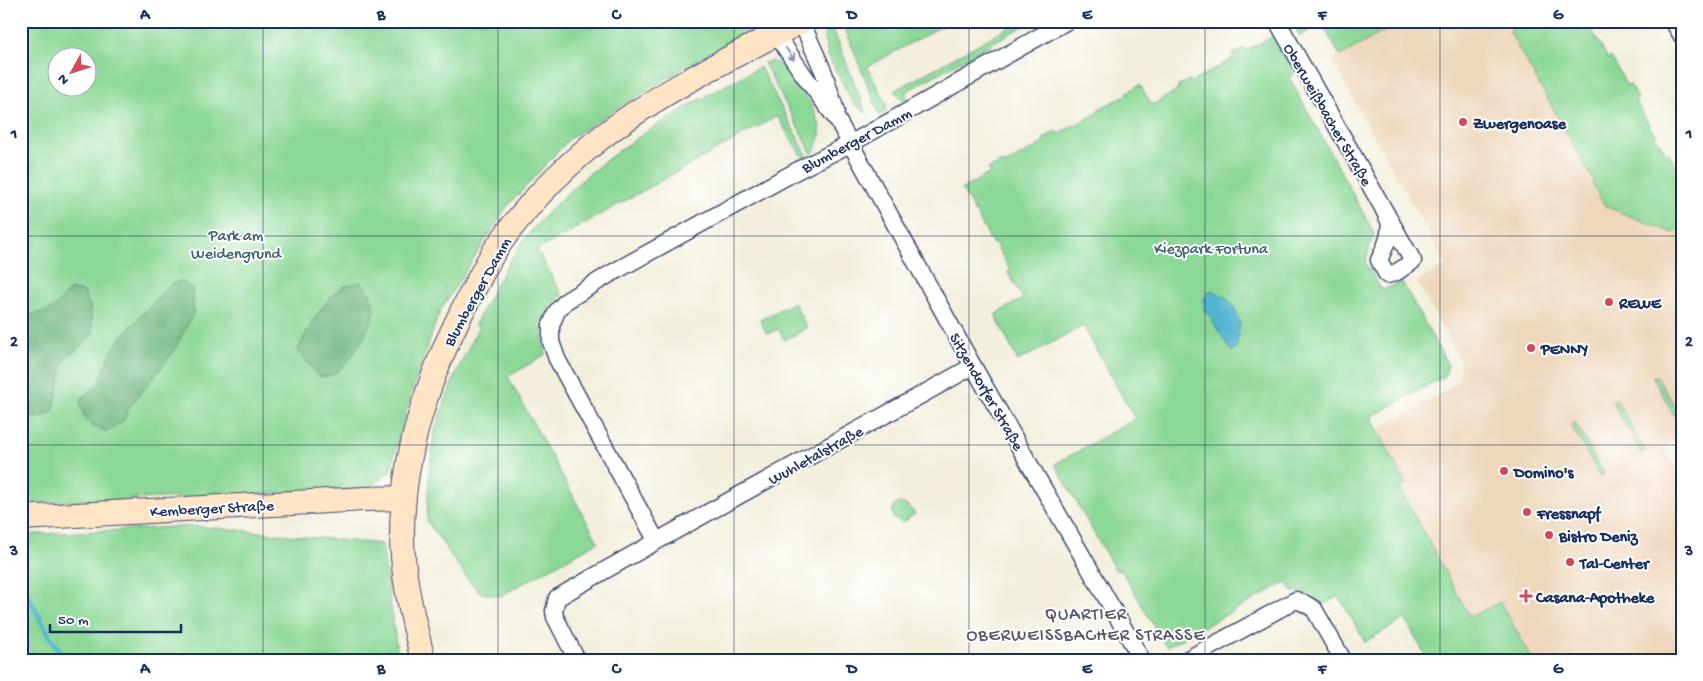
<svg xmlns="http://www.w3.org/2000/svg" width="1703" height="681" font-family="'Gochi Hand',sans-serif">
<rect width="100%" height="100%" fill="#fff"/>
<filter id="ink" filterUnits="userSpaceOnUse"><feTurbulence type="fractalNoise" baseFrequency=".02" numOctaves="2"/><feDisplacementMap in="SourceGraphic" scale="10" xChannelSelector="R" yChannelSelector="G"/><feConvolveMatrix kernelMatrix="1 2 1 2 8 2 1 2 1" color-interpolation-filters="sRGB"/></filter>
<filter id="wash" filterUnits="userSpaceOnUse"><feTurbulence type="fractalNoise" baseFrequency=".0096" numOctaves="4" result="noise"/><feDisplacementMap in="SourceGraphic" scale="20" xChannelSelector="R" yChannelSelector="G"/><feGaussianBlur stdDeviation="1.12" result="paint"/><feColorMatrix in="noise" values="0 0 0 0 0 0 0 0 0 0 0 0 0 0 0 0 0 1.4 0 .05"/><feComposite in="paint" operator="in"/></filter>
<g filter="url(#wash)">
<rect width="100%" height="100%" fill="#f3efdc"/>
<polygon fill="#eed7bb" points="1402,21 1509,21 1512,28 1509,31 1594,182 1592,183 1673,233 1682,228 1682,436 1664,446 1682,477 1682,660 1533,660 1500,602 1471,617 1400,489 1406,483 1378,429 1451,387 1457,383 1460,376 1460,360 1417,282 1446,265 1332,61"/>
<g fill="#8cd896" stroke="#54847a" fill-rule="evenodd">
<path d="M21 21H759L760 25 700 58 570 138 506 208 440 311 411 393 390 472 367 489 92 501 21 503ZM58 58H88V88H58Z"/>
<polygon points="830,21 866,113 854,104 828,56 824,38 825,31"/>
<polygon points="842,21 951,21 867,67 886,103 886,110 880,116"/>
<polygon points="1020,21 1054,21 1038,30 1035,23 1032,21 907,91 906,95 909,100 906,101 902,99 894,91"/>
<polygon points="1292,21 1402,21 1340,56 1322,23 1300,36"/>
<polygon points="1509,21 1587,21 1608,59 1611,57 1627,86 1630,84 1638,98 1635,100 1666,154 1669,153 1676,166 1674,167 1682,181 1682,228 1673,233 1605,206 1592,183 1594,181 1509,31 1512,28"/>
<path d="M1277 34 1298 71 1289 77 1374 233 1365 263 1382 290 1402 282 1448 365 1445 376 1371 417 1406 484 1400 489 1470 617 1500 602 1533 660H1428L1405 619 1365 642 1339 596 1322 605C1314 594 1307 591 1293 592L1286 582 1167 647 1165 645 1122 571 1115 570 1055 464 1135 419 1083 326 1018 361 995 315 1023 298 1008 273 1010 270 995 243 993 244 962 189 990 173 988 169 1002 162 1004 165 1045 142 1043 139 1056 131 1058 134 1099 112 1098 109 1128 94 1127 92 1140 85 1152 105 1179 89 1177 87 1190 79 1192 82 1234 58 1232 55 1245 48 1247 50Z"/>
<path d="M771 61C775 63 781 64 785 67 795 75 819 116 820 128 821 138 818 146 812 154L764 63Z"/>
<path d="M760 67 808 157H803L800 154 777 116 537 250 562 295C545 311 539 331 546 354L508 377 598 542 500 596 482 593 471 584 427 521 429 474 434 435 440 415 456 373 479 326 475 325C490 296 504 266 524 240 585 162 674 112 760 67Z"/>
<polygon points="794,302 807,328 785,340 778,329 767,334 760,320"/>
<polygon points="1657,376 1682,419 1682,429 1653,378"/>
<polygon points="1616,399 1645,451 1641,453 1612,401"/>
<polygon points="1575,422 1604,474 1600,476 1571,425"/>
<polygon points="899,503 909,506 915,514 903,522 894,519 892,510 895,505"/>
<polygon points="195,526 382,544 397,651 401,660 21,660 21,535"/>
</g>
<g fill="#71b87f" stroke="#46746e">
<path d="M181 281 192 288 194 312 172 354 129 408 123 421 108 432C88 427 83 420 80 400L99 382 110 354 121 337 171 284Z"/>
<path d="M361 282 370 294 375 311C367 332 355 359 335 373 332 376 325 376 320 377L303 358 298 349C308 330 325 296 345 286 350 284 356 283 361 282Z"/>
<path d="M70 289 84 292 90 306 93 334 78 349 68 355 62 368 57 396 53 411 44 417H29C22 409 17 395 24 384L21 381V316C27 313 31 315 37 313 56 310 58 303 70 289Z"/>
</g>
<polygon fill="#53b5d2" stroke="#377298" points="1213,291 1225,297 1234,307 1240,323 1236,349 1231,351 1204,307 1204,299 1209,292"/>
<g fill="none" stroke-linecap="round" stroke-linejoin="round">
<polyline stroke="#53b5d2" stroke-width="5" points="21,583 50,637 66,660"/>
</g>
</g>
<g filter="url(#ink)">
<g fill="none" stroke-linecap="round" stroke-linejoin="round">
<g stroke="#3b4c71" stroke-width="19">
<g id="minor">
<polyline points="801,21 824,73 836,111"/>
<path d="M1277 21 1413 261 1397 272 1387 275 1379 260C1384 249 1392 234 1389 221 1387 216 1384 211 1382 206"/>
<polyline points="1673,21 1682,36"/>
<polyline points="776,34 803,74 838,121 973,366 1142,660"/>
<polyline points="656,540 557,359 551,342 551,325 557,311 566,301 610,274 800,169 850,144 1067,21"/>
<path d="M577 660 555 617 554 611 557 598C694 518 835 444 973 366"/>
<polyline points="1186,660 1296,600 1304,603 1314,609 1343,660"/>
</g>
</g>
<g stroke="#3b4c71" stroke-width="26">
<g id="secondary">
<polyline points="21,518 364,499 403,498"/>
<path d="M423 660C413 619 402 577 402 535 402 447 434 361 476 285 483 272 489 258 498 246 524 208 557 174 593 144 653 95 732 57 801 21"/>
</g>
</g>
<use href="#minor" stroke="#fff" stroke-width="16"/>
<use href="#secondary" stroke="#ffe4c6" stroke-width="24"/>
</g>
<defs><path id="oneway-shaft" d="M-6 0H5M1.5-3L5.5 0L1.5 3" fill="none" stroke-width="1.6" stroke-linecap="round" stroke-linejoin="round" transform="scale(1.25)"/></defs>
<use stroke="#8d97ae" href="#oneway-shaft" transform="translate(790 54) rotate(56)"/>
</g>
<path fill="none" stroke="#1b2f5e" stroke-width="1" stroke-opacity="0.55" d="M263 21V660M498 21V660M734 21V660M969 21V660M1205 21V660M1440 21V660M21 236H1682M21 445H1682"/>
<g fill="#d1495b" stroke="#fff" stroke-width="2">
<circle cx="1463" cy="122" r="5"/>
<circle cx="1609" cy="302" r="5"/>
<circle cx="1531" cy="348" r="5"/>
<circle cx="1504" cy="471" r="5"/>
<circle cx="1527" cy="512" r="5"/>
<circle cx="1549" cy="535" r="5"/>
<circle cx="1570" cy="562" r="5"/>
<path d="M1523.5 588.5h5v5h5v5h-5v5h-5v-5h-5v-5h5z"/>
</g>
<g text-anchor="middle" stroke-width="4" stroke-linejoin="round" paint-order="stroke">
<g font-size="16" fill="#1b2f5e" stroke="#fff">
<text transform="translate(1329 114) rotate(60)" y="6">Oberweißbacher Straße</text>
<text transform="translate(856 139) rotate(-28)" y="6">Blumberger Damm</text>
<text transform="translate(476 291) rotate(-61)" y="6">Blumberger Damm</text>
<text transform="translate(988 391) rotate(60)" y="6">Sitzendorfer Straße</text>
<text transform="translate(815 454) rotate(-29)" y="6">Wuhletalstraße</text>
<text transform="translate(212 507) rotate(-3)" y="6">Kemberger Straße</text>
</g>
<g font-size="16" font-weight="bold" fill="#1b2f5e" stroke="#fff" text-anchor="start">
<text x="1473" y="128">Zwergenoase</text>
<text x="1619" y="308">REWE</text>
<text x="1541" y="354">PENNY</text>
<text x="1514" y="477">Domino's</text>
<text x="1537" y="518">Fressnapf</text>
<text x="1559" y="541">Bistro Deniz</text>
<text x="1580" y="568">Tal-Center</text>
<text x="1536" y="602">Casana-Apotheke</text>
</g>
<g font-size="16" fill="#3d626f" stroke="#fff">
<text x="236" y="240">Park am<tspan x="236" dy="18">Weidengrund</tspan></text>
<text x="1211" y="253">Kiezpark Fortuna</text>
</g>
<g font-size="18" letter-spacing="1" fill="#58596b" stroke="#fff">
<text x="1086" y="619">QUARTIER<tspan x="1086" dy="21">OBERWEISSBACHER STRASSE</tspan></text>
</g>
</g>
<rect width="1703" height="681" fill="none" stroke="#fff" stroke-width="55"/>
<g transform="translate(72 72) rotate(230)"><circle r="24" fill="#ffffff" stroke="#a4acbf"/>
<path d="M0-4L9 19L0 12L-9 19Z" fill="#d1495b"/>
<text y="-8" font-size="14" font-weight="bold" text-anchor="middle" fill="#1b2f5e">N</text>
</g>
<path d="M50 624v8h131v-8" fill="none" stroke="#1b2f5e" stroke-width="2.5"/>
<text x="58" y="624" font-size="15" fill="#1b2f5e" stroke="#ffffff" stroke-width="4" paint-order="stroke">50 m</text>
<rect x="28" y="28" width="1648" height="626" fill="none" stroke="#1b2f5e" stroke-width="2"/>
<g font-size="16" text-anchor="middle" font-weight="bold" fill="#1b2f5e">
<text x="145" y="19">A</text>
<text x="381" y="19">B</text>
<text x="616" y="19">C</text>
<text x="852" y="19">D</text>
<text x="1087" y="19">E</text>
<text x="1322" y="19">F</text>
<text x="1558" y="19">G</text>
<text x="14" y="138">1</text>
<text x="1689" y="138">1</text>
<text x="14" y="346">2</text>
<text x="1689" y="346">2</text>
<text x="14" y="555">3</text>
<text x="1689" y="555">3</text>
<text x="145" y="673">A</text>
<text x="381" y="673">B</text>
<text x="616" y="673">C</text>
<text x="852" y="673">D</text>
<text x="1087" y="673">E</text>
<text x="1322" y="673">F</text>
<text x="1558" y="673">G</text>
</g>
</svg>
